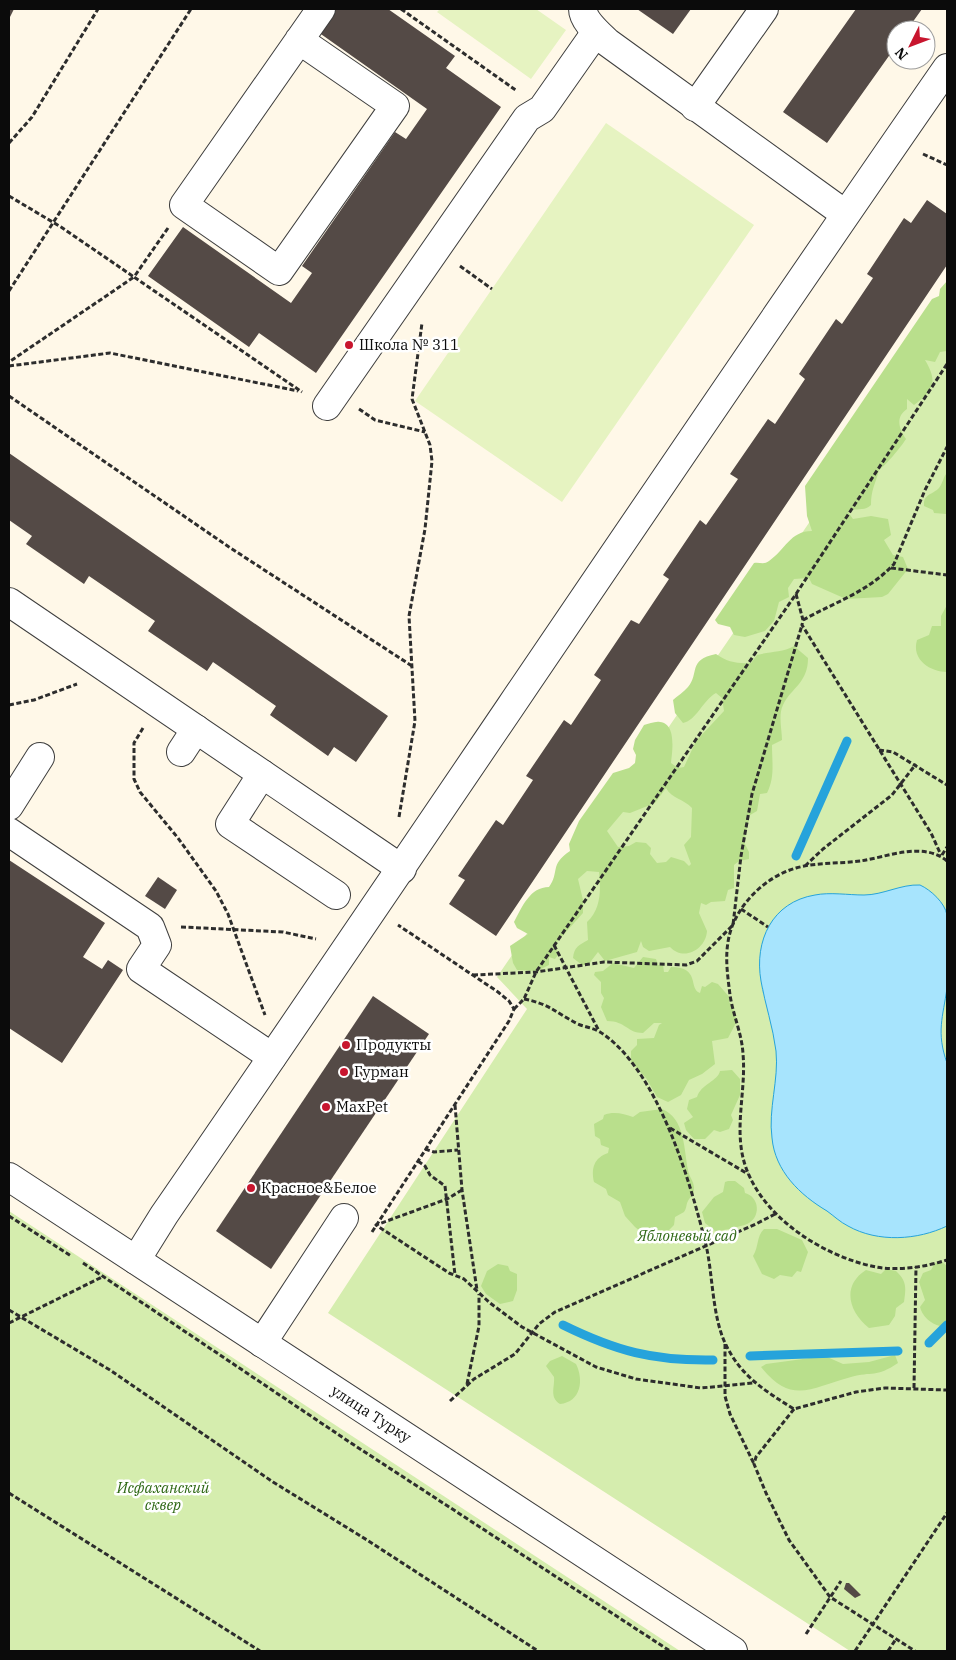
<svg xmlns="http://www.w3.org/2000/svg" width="956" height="1660" font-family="'IBM Plex Serif',serif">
<rect width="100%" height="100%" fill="#fff8e8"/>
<g fill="#d5edae">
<polygon points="947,322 947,1651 850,1651 328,1313 527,1009 497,977"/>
<polygon points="9,1211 680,1651 9,1651"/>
</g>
<g fill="#b9df8c" fill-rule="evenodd">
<path d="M947 281V351L940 352 935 362 925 360C938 382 934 390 914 405L907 399V409C895 417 899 429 906 439 901 447 886 465 879 470 875 485 871 490 871 505 864 512 855 507 848 512L853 519 871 516 888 519 891 535 884 540 893 555 903 557 908 569 888 594 882 597 846 599 812 584 809 578 794 579 788 588 789 597 779 602 774 621 765 631 745 637 734 635 730 627 718 624 715 620 754 563C760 562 764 565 769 561 785 550 790 531 812 531L807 516 805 486 932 299 939 296 940 289Z"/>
<path d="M947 473V517L946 514 934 513 933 510 924 506C923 494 932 495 939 488 943 483 943 477 947 473Z"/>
<path d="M947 605V672C931 672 911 660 917 640L929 635 932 626H941V616Z"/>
<path d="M794 646 808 658C808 683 792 687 783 705 778 715 782 730 782 740L772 745C772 763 775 777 767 793L760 794 757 811 750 815 744 842 749 852V859L739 861 734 865V888L728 890 725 901 711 902 706 905 701 903 699 913 707 931C706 949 684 962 670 947L649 951 643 947 641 941 637 952 605 961 598 952 588 965H582L573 958C574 947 579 945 588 940L587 922C601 909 601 890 599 872L587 871 578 879 583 900V913L556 943 558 955 555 959 549 957V965L537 971 517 970 513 963 510 946 528 934 517 928 514 922C522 907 530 887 549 887 560 872 549 865 570 851L569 844 579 821 613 773 629 768 635 763 636 755 633 749 635 740 644 725C649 724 655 721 660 722 677 724 672 752 671 763L678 768 684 767 696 741 724 711 722 698 716 693C702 701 697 720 683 723L675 713 673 700C677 696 684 692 688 687 700 673 687 660 716 654 727 662 738 664 751 663L757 655C771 651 782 653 794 646ZM666 788C672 799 684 799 692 808L691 837 684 845 691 864 689 866 684 861 671 857 666 862 657 863 650 854 651 848 646 843 636 842 629 846 618 847 607 831 623 812 630 813 655 803Z"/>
<path d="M643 957 656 959 658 965H663L664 972H668L671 967C701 967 688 989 700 993L702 986 705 987 712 982 718 984 731 999 729 1002 732 1005 737 1021 728 1038 712 1041 715 1064 702 1074 689 1080 681 1095 668 1102 657 1097 646 1078 631 1062V1051L637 1045V1039L654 1038 659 1025 662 1023H654L643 1033C627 1033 626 1021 607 1021L601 1007 604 998 601 993V982L594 975 595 972 603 971 613 963 634 968Z"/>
<path d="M732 1070 740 1079V1095L731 1115 733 1120 729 1129 720 1132 714 1130 705 1139H694L686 1130 684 1123 693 1117 687 1109 689 1100 697 1097C701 1084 718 1081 720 1071Z"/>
<path d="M662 1109C685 1118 684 1150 688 1170 689 1177 694 1181 694 1188 694 1197 690 1196 688 1201 686 1204 687 1208 684 1212L675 1217 674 1225 668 1231 661 1230 658 1234 640 1231 635 1227 625 1216 620 1202 608 1195 606 1189 594 1182C591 1168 594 1158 608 1153L609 1148 601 1145 600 1139 595 1136 594 1124 603 1119 604 1115C614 1111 624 1114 633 1117L640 1112Z"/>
<path d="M728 1181H735L744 1188 745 1193C760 1197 761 1218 747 1224 739 1227 723 1231 715 1231L705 1223 702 1212 714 1197 723 1192 725 1182Z"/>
<path d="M764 1229H777L802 1240 808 1252 801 1272 797 1271 792 1277 780 1275 774 1279 762 1274 753 1256C759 1247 756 1237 764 1229Z"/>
<path d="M942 1262 947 1266V1324L940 1326C931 1324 922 1316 920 1307L925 1300 919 1282 923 1273 931 1270 935 1263Z"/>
<polygon points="498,1264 508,1266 510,1271 517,1274 517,1290 513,1301 500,1304 486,1294 481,1286 487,1271"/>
<path d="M886 1269 896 1271C907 1281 906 1288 904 1302L896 1308 895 1316 889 1325 869 1328C849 1312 841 1286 866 1270L881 1274Z"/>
<path d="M895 1355 898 1363C876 1378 872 1371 851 1377 812 1387 792 1406 761 1367L766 1364 825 1356 843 1364 869 1362Z"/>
<path d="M562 1356 576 1364C584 1380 581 1402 560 1404 549 1397 555 1387 554 1377L546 1366 550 1361Z"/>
</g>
<g fill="#e6f3c1">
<polygon points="440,9 536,9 566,30 531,79 437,12"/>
<polygon points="606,123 754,225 562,502 415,401"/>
</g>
<path fill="#a7e4fd" stroke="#26a3db" d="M920 885C931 890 945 903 947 915 950 927 949 976 947 988 943 1017 936 1032 947 1063V1226C918 1240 878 1243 848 1226 840 1222 834 1216 827 1211 800 1195 775 1171 772 1138 768 1109 779 1080 776 1051 773 1027 765 1004 761 981 754 941 772 902 815 895 830 892 848 895 864 895 883 895 901 884 920 885Z"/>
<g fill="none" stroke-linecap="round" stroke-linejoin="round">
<g stroke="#26a3db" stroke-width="9">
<polyline points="796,856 847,741"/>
<path d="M563 1325C616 1351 653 1361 713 1360"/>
<polyline points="929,1343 947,1325"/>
<polyline points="750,1356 898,1351"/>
</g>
</g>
<g fill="#544a46">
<polygon points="9,9 14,9 9,19"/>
<polygon points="334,9 388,9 455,56 446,68 501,107 316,373 259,333 249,347 148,276 183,227 291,303 312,273 302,266 395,132 406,139 427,109 318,32"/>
<polygon points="637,9 691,9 673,34"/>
<polygon points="856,9 922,9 907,30 896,30 896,46 827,143 783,112"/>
<polygon points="927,200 947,214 947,265 496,936 449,904 465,880 458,876 496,820 503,825 533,780 526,776 564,720 571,725 601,680 594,675 631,620 639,624 669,579 663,575 700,520 706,525 738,479 730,474 768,419 775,424 805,379 799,374 836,319 842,324 873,278 867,274 904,218 911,223"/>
<polygon points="9,453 388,716 356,762 334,747 328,756 270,715 276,706 213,662 207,671 148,631 155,621 89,576 84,584 26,544 32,536 9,520"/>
<polygon points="9,860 105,923 83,957 102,969 108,960 123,970 62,1063 9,1028"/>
<polygon points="158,877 177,890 165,909 145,896"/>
<polygon points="373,996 429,1034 271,1269 216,1231"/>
<polygon points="846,1583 849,1583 861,1595 855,1598 844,1589"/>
</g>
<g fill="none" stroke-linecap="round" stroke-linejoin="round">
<g stroke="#3e3e3e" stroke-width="30">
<g id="minor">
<path d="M583 9C583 21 599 34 607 42L845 214"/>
<polyline points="299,40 395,106 279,271 184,205 321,9"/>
<polyline points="695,107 764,9"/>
<polyline points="327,406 527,118 542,109 596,32"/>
<polyline points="9,602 402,869"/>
<polyline points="181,752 196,729"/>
<polyline points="262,774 230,824 336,895"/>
<polyline points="9,806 40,757"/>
<polyline points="9,832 150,927 157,945 141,969 272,1057"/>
<polyline points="9,1177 733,1651"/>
<path d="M136 1260 164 1215C427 833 683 448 947 68"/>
<polyline points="262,1343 344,1218"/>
</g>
</g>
<g stroke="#2d2d2d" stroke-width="3" stroke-dasharray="5 2.5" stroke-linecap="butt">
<polyline points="401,9 517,91"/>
<polyline points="9,143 32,117 98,9"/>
<polyline points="923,154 947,165"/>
<polyline points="9,196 61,227 134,277 9,362"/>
<polyline points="168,228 134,277 302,392"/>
<polyline points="460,266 492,289"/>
<polyline points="9,291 191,9"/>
<polyline points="9,366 110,353 298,391"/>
<polyline points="9,396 229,547 412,666"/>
<polyline points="359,409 375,420 425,432"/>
<polyline points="891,568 947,575"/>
<polyline points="796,594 803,620 802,625 931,833 941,855"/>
<path d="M803 620C835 602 868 592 894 564L925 490 947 447"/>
<polyline points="9,705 34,700 77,684"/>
<polyline points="143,728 134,743 134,779 140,792 178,838 216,891 228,914 265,1015"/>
<polyline points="879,750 893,752 947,785"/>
<polyline points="399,817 415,721 409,616 425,529 432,461 430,445 412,399 422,323"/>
<polyline points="942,855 947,847"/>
<path d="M947 861C923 841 888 857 860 861 839 864 817 862 796 868 764 877 733 908 728 942 725 960 728 978 730 995 733 1015 742 1034 743 1054 746 1087 736 1120 742 1153 753 1212 820 1256 876 1267 899 1271 925 1267 947 1260"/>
<polyline points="805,866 823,849 892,795 916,764"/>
<polyline points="741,909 768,927"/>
<polyline points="181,927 283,932 316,939"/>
<polyline points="554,945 599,1031"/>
<polyline points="473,975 536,972 604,962 686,965 697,961 733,925 741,856 752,794 802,625"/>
<path d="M524 999C550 1004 556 1013 578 1024 585 1027 593 1028 600 1032 658 1069 690 1181 706 1245 713 1275 712 1317 726 1345 741 1376 765 1391 794 1409L856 1392 885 1388 947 1390"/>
<polyline points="514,1009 524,999 536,972 796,594 947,364"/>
<polyline points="455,1105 462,1190 477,1290"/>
<polyline points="670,1128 748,1174"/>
<polyline points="425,1149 434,1152 458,1150"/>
<polyline points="418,1161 425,1166 430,1175 445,1186 455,1275"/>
<polyline points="462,1190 447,1199 376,1225 449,1273 464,1279 490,1303 522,1327 596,1367 636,1379 701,1388 753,1383"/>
<polyline points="9,1216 71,1256"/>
<polyline points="372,1232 509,1021 514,1009 509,1001 498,992 398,925"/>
<polyline points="83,1263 351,1443 670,1651"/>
<polyline points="9,1310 110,1370 273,1482 367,1540 538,1651"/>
<polyline points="9,1323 102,1277"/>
<polyline points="725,1344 725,1396 730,1414 754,1464"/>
<polyline points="467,1384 479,1326 479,1294"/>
<polyline points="914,1388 916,1267"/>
<polyline points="450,1401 474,1379 515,1354 539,1324 555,1312 756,1224 777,1213"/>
<polyline points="794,1409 756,1457 754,1464 766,1493 789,1540 830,1597 915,1651"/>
<polyline points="9,1493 260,1651"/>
<polyline points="806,1634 841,1581"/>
<polyline points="855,1651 947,1513"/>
<polyline points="888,1651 896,1639"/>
</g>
<use href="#minor" stroke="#fff" stroke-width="28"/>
</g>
<g fill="#c8152e" stroke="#fff" stroke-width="2">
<circle cx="349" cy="345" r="5"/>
<circle cx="346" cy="1045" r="5"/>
<circle cx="344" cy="1072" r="5"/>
<circle cx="326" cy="1107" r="5"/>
<circle cx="251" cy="1188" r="5"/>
</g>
<g text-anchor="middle" stroke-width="5" stroke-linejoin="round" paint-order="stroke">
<g font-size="15" fill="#0b0b0b" stroke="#fff" text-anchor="start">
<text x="359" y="350">Школа № 311</text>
<text x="356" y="1050">Продукты</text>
<text x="354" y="1077">Гурман</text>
<text x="336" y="1112">MaxPet</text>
<text x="261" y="1193">Красное&amp;Белое</text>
</g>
<g font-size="15" font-style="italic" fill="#2e6815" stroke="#fff">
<text x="687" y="1241">Яблоневый сад</text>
<text x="163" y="1493">Исфаханский<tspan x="163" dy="17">сквер</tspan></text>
</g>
<g font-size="15" fill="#0b0b0b" stroke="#fff">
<text transform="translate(371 1414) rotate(33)" y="5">улица Турку</text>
</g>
</g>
<rect width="956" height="1660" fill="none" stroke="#0b0b0b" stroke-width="20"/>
<g transform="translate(911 45) rotate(228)"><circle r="24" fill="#ffffff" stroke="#9d9d9d"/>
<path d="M0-4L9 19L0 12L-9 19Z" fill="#c8152e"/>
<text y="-8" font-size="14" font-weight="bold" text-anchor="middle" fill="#0b0b0b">N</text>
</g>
</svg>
